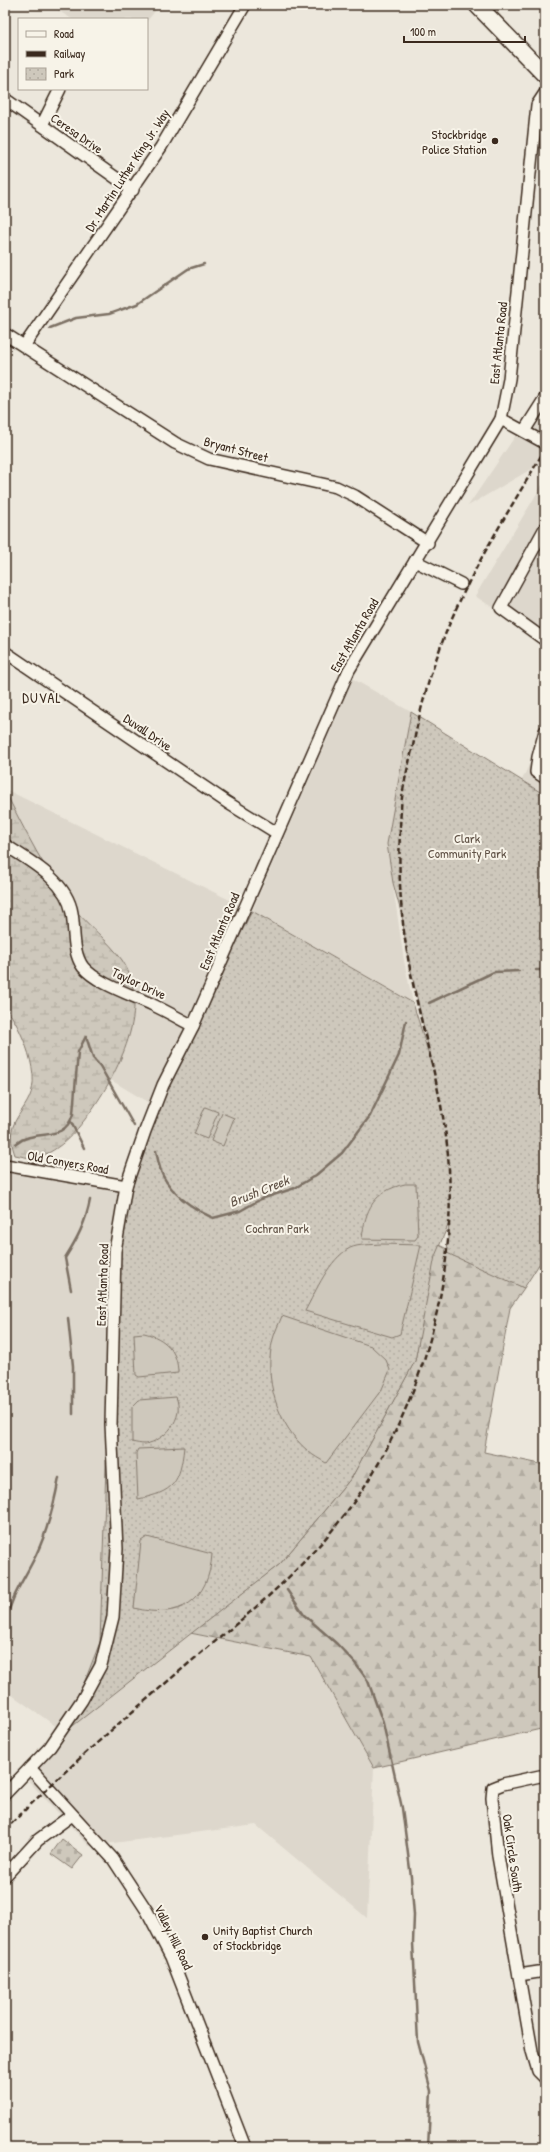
<svg xmlns="http://www.w3.org/2000/svg" width="550" height="2152" font-family="'Patrick Hand',sans-serif">
<defs>
<pattern id="forest-firs" width="22" height="20" patternUnits="userSpaceOnUse"><rect width="22" height="20" fill="#cec8bc"/><path d="M5 1l3.5 6h-7zM16 11l3.5 6h-7z" fill="#b2aca1"/></pattern>
<pattern id="wetland-marsh" width="20" height="14" patternUnits="userSpaceOnUse"><rect width="20" height="14" fill="#cec8bc"/><path d="M1 5h8M5 5V1M11 12h8M15 12V8" fill="none" stroke="#b2aca1"/></pattern>
<pattern id="cemetery-stones" width="16" height="16" patternUnits="userSpaceOnUse"><rect width="16" height="16" fill="#cec8bc"/><path d="M2 7V4a2 2 0 0 1 4 0v3zM10 15v-3a2 2 0 0 1 4 0v3z" fill="#b2aca1"/></pattern>
<pattern id="park-dots" width="8" height="8" patternUnits="userSpaceOnUse"><rect width="8" height="8" fill="#cec8bc"/><path d="M2 2h.1M6 6h.1" fill="none" stroke="#b2aca1" stroke-width="1.8" stroke-linecap="round"/></pattern>
</defs>
<rect width="100%" height="100%" fill="#ece7dc"/>
<filter id="ink" filterUnits="userSpaceOnUse"><feTurbulence type="fractalNoise" baseFrequency=".025" numOctaves="2"/><feDisplacementMap in="SourceGraphic" scale="8" xChannelSelector="R" yChannelSelector="G"/><feConvolveMatrix kernelMatrix="1 2 1 2 8 2 1 2 1" color-interpolation-filters="sRGB"/></filter>
<g filter="url(#ink)">
<g fill="#ddd7cc">
<polygon points="49,5 160,5 147,21 147,19 72,19"/>
<polygon points="545,392 545,461 468,506"/>
<polygon points="545,480 545,642 475,596"/>
<polygon points="353,679 411,712 387,844 404,961 413,1003 252,911 154,1106 5,1016 5,789 252,911"/>
<polygon points="545,731 545,795 522,780"/>
<polygon points="5,1165 121,1186 113,1261 100,1642 65,1731 190,1633 312,1657 374,1768 367,1918 256,1825 89,1846 22,1774 64,1732 5,1690"/>
</g>
<polygon fill="url(#forest-firs)" stroke="#84796d" points="435,1243 524,1288 510,1308 484,1452 545,1465 545,1728 374,1768 311,1657 190,1633 280,1564 352,1477 415,1361"/>
<path fill="url(#wetland-marsh)" stroke="#84796d" d="M5 791C25 831 45 871 72 906 87 925 108 940 122 960 153 1007 118 1073 89 1114 75 1133 57 1154 33 1158 28 1158 21 1156 15 1155 0 1115 36 1112 33 1075 31 1056 23 1036 14 1020 11 1015 7 1010 5 1004 2 992 5 963 5 949 5 897 5 844 5 791Z"/>
<polygon fill="url(#cemetery-stones)" stroke="#84796d" points="62,1839 83,1855 72,1869 51,1854"/>
<polygon fill="url(#park-dots)" stroke="#84796d" points="411,712 545,795 545,1255 524,1288 447,1253 449,1223 435,1256 415,1361 352,1477 280,1564 65,1732 100,1642 113,1261 121,1186 154,1106 252,911 413,1003 433,1068 407,953 402,916 393,883 387,844"/>
<g fill="#cec8bc" stroke="#84796d">
<polygon points="205,1107 218,1112 207,1139 194,1134"/>
<polygon points="222,1113 234,1118 223,1146 211,1141"/>
<path d="M405 1184H416L418 1236 415 1240 362 1239C365 1209 374 1191 405 1184Z"/>
<path d="M381 1244 421 1245 400 1334 392 1337 305 1311C316 1291 329 1259 350 1248 359 1244 371 1245 381 1244Z"/>
<path d="M282 1316 371 1346 386 1360 390 1370 382 1389 326 1463C320 1459 313 1456 308 1451 277 1425 263 1378 273 1339 275 1331 279 1324 282 1316Z"/>
<path d="M144 1333C165 1338 178 1351 178 1373L139 1377 136 1375 134 1334Z"/>
<path d="M176 1397C185 1418 165 1441 145 1444 141 1444 136 1443 132 1442V1407L139 1400Z"/>
<path d="M184 1447C180 1483 174 1492 138 1499L136 1453 138 1449Z"/>
<path d="M147 1537 212 1554C209 1601 180 1620 134 1608L141 1541Z"/>
</g>
<g fill="none" stroke-linecap="round" stroke-linejoin="round">
<g stroke="#7c7064" stroke-width="2.5">
<polyline points="50,328 76,318 109,314 137,304 188,269 204,264"/>
<polyline points="536,970 545,970"/>
<polyline points="429,1003 494,972 519,971"/>
<polyline points="86,1036 93,1058 100,1066 134,1126"/>
<polyline points="71,1122 84,1148"/>
<path d="M16 1144C35 1127 64 1145 73 1114L78 1052 86 1036"/>
<path d="M156 1151C158 1159 159 1168 163 1176 173 1195 194 1209 213 1218L240 1211 261 1199 295 1188 316 1175 342 1153 370 1116 399 1055 406 1021"/>
<path d="M71 1290 65 1258C77 1239 86 1222 90 1200"/>
<polyline points="68,1318 73,1366 73,1414"/>
<polyline points="287,1590 304,1615 337,1644 355,1663 368,1681 383,1723 402,1808 411,1877 414,1915 413,1943 418,2042 431,2091 428,2147"/>
<path d="M5 1624C11 1596 24 1580 36 1555 48 1530 54 1505 59 1478"/>
</g>
<g stroke="#3b2a1e" stroke-width="14">
<g id="minor">
<polyline points="5,99 133,190"/>
<polyline points="42,125 60,89"/>
<polyline points="5,334 175,443 209,459 336,487 355,496 428,543"/>
<polyline points="24,346 161,147 245,5"/>
<polyline points="501,419 545,443"/>
<polyline points="524,431 545,398"/>
<polyline points="545,528 501,608 545,640"/>
<polyline points="415,561 461,584"/>
<polyline points="5,652 228,803 277,833"/>
<polyline points="545,731 538,757 536,772 545,778"/>
<path d="M5 845C30 861 67 881 72 913 75 930 72 952 83 967 97 984 133 995 153 1005 166 1011 180 1019 193 1026"/>
<polyline points="5,1165 126,1186"/>
<polyline points="30,1768 113,1859 147,1911 171,1957 245,2147"/>
<polyline points="545,1777 540,1776 503,1784 493,1788 492,1798 498,1856 532,2051 538,2071 545,2078"/>
<polyline points="5,1794 50,1747 82,1700 101,1665 113,1617 117,1549 111,1424 115,1251 126,1186 145,1131 163,1085 193,1026 349,670 501,419 509,379 537,105 545,93"/>
<polyline points="5,1876 38,1840 72,1815"/>
<polyline points="519,1975 545,1971"/>
</g>
</g>
<g stroke="#3b2a1e" stroke-width="19">
<polyline id="highway" points="477,5 545,75"/>
</g>
<use href="#minor" stroke="#f7f3e8" stroke-width="11"/>
<use href="#highway" stroke="#f7f3e8" stroke-width="16"/>
<path stroke="#3b2a1e" stroke-width="2.5" stroke-dasharray="6 3" stroke-linecap="butt" d="M5 1830C63 1771 126 1717 188 1664 231 1628 276 1593 313 1552 345 1518 374 1476 394 1434 436 1348 456 1251 448 1155 442 1086 418 1020 407 952 399 905 398 856 401 809 402 788 408 767 413 746 419 715 427 684 438 654 463 581 507 515 545 449"/>
</g>
</g>
<g fill="#3b2a1e" stroke="#f7f3e8" stroke-width="1.5">
<circle cx="495" cy="141" r="4"/>
<circle cx="205" cy="1937" r="4"/>
</g>
<g text-anchor="middle" stroke-width="4" stroke-linejoin="round" paint-order="stroke">
<g font-size="13" fill="#3b2a1e" stroke="#f7f3e8">
<text transform="translate(77 133) rotate(35)" y="5">Ceresa Drive</text>
<text transform="translate(127 170) rotate(-57)" y="5">Dr. Martin Luther King Jr. Way</text>
<text transform="translate(498 343) rotate(-84)" y="5">East Atlanta Road</text>
<text transform="translate(236 449) rotate(15)" y="5">Bryant Street</text>
<text transform="translate(354 635) rotate(-60)" y="5">East Atlanta Road</text>
<text transform="translate(148 732) rotate(34)" y="5">Duvall Drive</text>
<text transform="translate(219 931) rotate(-67)" y="5">East Atlanta Road</text>
<text transform="translate(139 983) rotate(25)" y="5">Taylor Drive</text>
<text transform="translate(68 1162) rotate(10)" y="5">Old Conyers Road</text>
<text transform="translate(102 1285) rotate(-88)" y="5">East Atlanta Road</text>
<text transform="translate(513 1853) rotate(82)" y="5">Oak Circle South</text>
<text transform="translate(174 1937) rotate(64)" y="5">Valley Hill Road</text>
</g>
<g font-size="13" fill="#3b2a1e" stroke="#f7f3e8" text-anchor="end">
<text x="487" y="139">Stockbridge<tspan x="487" dy="15">Police Station</tspan></text>
<text x="213" y="1935" text-anchor="start">Unity Baptist Church<tspan x="213" dy="15">of Stockbridge</tspan></text>
</g>
<g font-size="13" fill="#605246" stroke="#f7f3e8">
<text x="467" y="843">Clark<tspan x="467" dy="15">Community Park</tspan></text>
<text x="277" y="1233">Cochran Park</text>
</g>
<g font-size="14" letter-spacing="1" fill="#3b2a1e" stroke="#f7f3e8">
<text x="42" y="703">DUVAL</text>
</g>
<g font-size="14" font-style="italic" fill="#615347" stroke="#f7f3e8">
<text transform="translate(259 1191) rotate(-22)" y="5">Brush Creek</text>
</g>
</g>
<rect width="550" height="2152" fill="none" stroke="#f7f3e8" stroke-width="20"/>
<rect x="10" y="10" width="530" height="2132" fill="none" stroke="#3b2a1e" stroke-width="1.5" filter="url(#ink)"/>
<rect x="18" y="18" width="130" height="72" fill="#f7f3e8" stroke="#aca397"/>
<rect x="26" y="31" width="20" height="6" fill="#f7f3e8" stroke="#aca397"/>
<text x="54" y="38" font-size="12" fill="#3b2a1e">Road</text>
<rect x="26" y="51" width="20" height="6" fill="#3b2a1e" stroke="#aca397"/>
<text x="54" y="58" font-size="12" fill="#3b2a1e">Railway</text>
<rect x="26" y="68" width="20" height="12" fill="url(#park-dots)" stroke="#aca397"/>
<text x="54" y="78" font-size="12" fill="#3b2a1e">Park</text>
<path d="M404 36v6h121v-6" fill="none" stroke="#3b2a1e" stroke-width="2"/>
<text x="410" y="36" font-size="12" fill="#3b2a1e" stroke="#f7f3e8" stroke-width="3" paint-order="stroke">100 m</text>
</svg>
